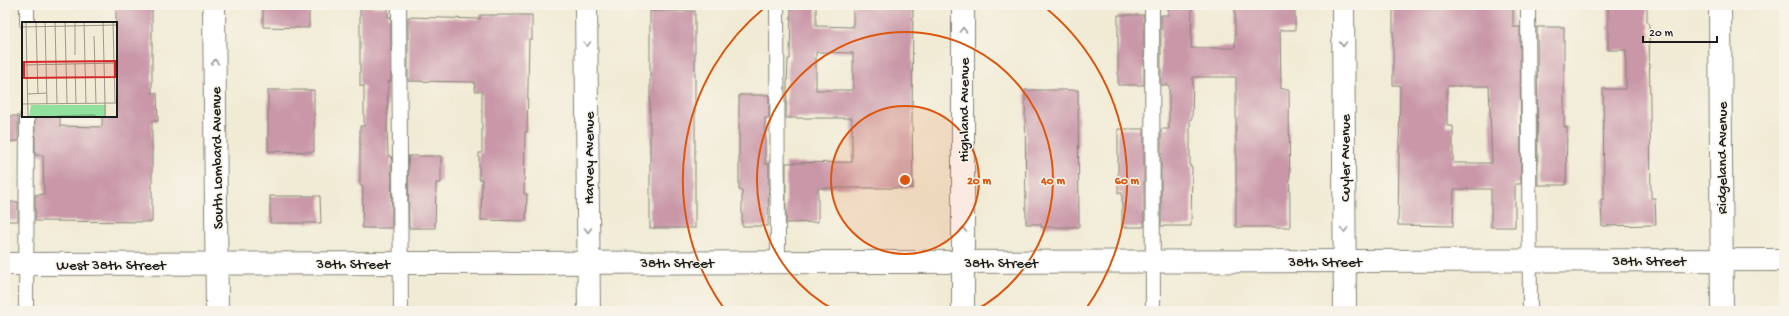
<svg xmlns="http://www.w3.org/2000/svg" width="1789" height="316" font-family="'Gochi Hand',sans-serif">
<rect width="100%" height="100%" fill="#f7f3e8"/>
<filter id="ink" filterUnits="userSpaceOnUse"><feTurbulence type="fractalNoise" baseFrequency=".025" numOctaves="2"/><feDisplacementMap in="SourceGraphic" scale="8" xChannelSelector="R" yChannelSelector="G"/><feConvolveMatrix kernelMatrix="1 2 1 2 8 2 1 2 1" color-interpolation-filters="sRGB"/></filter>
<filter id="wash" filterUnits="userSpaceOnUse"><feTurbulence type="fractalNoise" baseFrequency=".012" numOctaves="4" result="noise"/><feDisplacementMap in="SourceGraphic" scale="16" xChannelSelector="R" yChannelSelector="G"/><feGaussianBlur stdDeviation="0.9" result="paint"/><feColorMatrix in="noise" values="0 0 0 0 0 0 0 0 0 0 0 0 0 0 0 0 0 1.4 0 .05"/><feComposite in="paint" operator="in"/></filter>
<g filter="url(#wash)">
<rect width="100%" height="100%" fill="#f1ebd5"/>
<g id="blocks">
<g fill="#c997a8" fill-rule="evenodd">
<polygon points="116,5 152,5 152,93 157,93 158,121 152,121 152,222 35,221 35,195 44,194 43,155 35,155 35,116 60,116 60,126 102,127 102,116 116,116"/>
<polygon points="263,5 309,5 309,28 263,27"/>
<path d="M791 5H816V26L853 27V5H913L912 119 913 188H818V222L786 223V163L852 162V118H786L788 59H790ZM816 52 853 53V90H816Z"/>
<polygon points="1168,5 1192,5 1191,48 1235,48 1235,5 1295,5 1295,30 1280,30 1281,89 1289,89 1290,227 1236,227 1236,77 1193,77 1192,119 1190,119 1190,167 1192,167 1191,226 1161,226 1161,129 1169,129 1169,85 1161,85 1161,15 1168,15"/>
<path d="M1393 5H1513V27H1520L1521 184H1515V227H1491V189H1454L1453 226 1398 225 1400 85H1393ZM1447 86H1489L1492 163H1453V126H1447Z"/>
<polygon points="1608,5 1647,5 1647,23 1649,23 1651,198 1655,198 1656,225 1602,226 1601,199 1604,199 1603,89 1626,89 1626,50 1608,50"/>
<polygon points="360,6 388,7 388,17 391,17 391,81 389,81 388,86 387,126 388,156 391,156 392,228 362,228 363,186 360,186 360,126 364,126 364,86 360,86"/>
<rect x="650" y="11" width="45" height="217"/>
<polygon points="480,15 532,15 532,39 529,39 527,132 525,132 524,194 527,194 526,221 481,220 482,179 479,179 479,153 482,153 482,91 475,91 474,82 408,81 408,17 480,19"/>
<rect x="1118" y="15" width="26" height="70"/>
<polygon points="1537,27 1564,27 1564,127 1567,127 1566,185 1538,185"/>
<polygon points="268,90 314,90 314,152 268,151"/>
<polygon points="1025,90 1078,90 1079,227 1041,227 1041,224 1026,224"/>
<polygon points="739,95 769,95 769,118 765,118 765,164 769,164 768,226 742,226 742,190 739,190"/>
<polygon points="5,116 18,116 18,141 5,142"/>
<polygon points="1118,129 1144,129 1144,227 1122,227 1122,193 1118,193"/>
<polygon points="408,156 441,156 441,183 436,183 435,228 409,228"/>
<polygon points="270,196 320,196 321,223 270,223"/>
<rect x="5" y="202" width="13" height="19"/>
</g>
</g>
</g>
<g filter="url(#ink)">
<use href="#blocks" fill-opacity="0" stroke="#868478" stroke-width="1"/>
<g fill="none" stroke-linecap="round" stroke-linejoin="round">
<g stroke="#868478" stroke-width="16">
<g id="service">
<polyline points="399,5 401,311"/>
<polyline points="777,5 778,262"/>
<polyline points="1152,5 1153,311"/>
<polyline points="1528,5 1530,311"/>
<polyline points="27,23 27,5"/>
<polyline points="26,311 27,116"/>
</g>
</g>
<g stroke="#868478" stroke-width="24">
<g id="minor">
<polyline points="214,5 217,311"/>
<polyline points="586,5 589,311"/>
<polyline points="963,5 963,311"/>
<polyline points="1343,5 1345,311"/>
<polyline points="1720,5 1722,311"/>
<polyline points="5,264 1784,260"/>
</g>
</g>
<use href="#service" stroke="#fff" stroke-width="14"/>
<use href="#minor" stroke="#fff" stroke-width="22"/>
</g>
<defs><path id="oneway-chevron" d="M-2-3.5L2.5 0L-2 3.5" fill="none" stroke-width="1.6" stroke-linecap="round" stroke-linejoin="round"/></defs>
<g stroke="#999">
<use href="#oneway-chevron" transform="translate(963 30) rotate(-90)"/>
<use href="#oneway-chevron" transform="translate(587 44) rotate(90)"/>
<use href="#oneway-chevron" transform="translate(1343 44) rotate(90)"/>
<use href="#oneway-chevron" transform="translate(215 62) rotate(-91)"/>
<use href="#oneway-chevron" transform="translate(588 230) rotate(90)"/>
<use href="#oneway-chevron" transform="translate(963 230) rotate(-90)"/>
<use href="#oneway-chevron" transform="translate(1344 230) rotate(90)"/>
</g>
</g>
<circle cx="905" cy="180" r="74" fill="#de560d" fill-opacity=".12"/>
<g fill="none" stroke="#de560d" stroke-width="2">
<circle cx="905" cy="180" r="74"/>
<path d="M836 311A148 148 0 1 1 974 311"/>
<path d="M725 310A222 222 0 0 1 768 5M1042 5A222 222 0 0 1 1085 310"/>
</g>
<g text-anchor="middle" stroke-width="3" stroke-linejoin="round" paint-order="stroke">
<g font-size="15" fill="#1c1c1c" stroke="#f7f3e8">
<text transform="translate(963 110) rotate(-90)" y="5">Highland Avenue</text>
<text transform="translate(216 158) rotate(-91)" y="5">South Lombard Avenue</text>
<text transform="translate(588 158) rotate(-90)" y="5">Harvey Avenue</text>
<text transform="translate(1344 158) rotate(-90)" y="5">Cuyler Avenue</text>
<text transform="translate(1721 158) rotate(-90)" y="5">Ridgeland Avenue</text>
<text x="1649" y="265">38th Street</text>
<text x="1325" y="266">38th Street</text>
<text x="677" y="267">38th Street</text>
<text x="1001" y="267">38th Street</text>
<text x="353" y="268">38th Street</text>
<text x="111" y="269">West 38th Street</text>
</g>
</g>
<g transform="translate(22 22)">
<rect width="95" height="95" fill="#f1ebd5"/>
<path d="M9 83H84V95H7Z" fill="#92e09d"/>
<path d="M72 92 76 95H21L40 93Z" fill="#75be84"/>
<path fill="none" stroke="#9c988b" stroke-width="1" d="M4 0 6 95M14 0 16 71M23 0 25 82M33 0 35 82M43 0 45 81M53 0V33M62 0 64 81M81 0 83 81M91 0 93 81M0 5 95 3M72 14 74 81M53 42 54 81M0 43 95 41M6 72 25 71M83 81V95M0 82 95 81"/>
<path fill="#d62828" fill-opacity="0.15" stroke="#d62828" stroke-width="2" d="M93 39V55L2 56V40Z"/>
<rect width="95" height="95" fill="none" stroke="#1c1c1c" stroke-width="2"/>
</g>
<circle cx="905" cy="180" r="6" fill="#de560d" stroke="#f7f3e8" stroke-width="2"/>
<g font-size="12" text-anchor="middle" font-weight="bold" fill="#de560d" stroke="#f7f3e8" stroke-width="3" stroke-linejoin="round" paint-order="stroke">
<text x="979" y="184">20 m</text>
<text x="1053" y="184">40 m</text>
<text x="1127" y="184">60 m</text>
</g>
<rect width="1789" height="316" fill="none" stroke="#f7f3e8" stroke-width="20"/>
<path d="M1643 36v6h74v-6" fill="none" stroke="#1c1c1c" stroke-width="2"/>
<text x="1649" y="36" font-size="12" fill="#1c1c1c" stroke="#f7f3e8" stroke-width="3" paint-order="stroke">20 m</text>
</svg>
